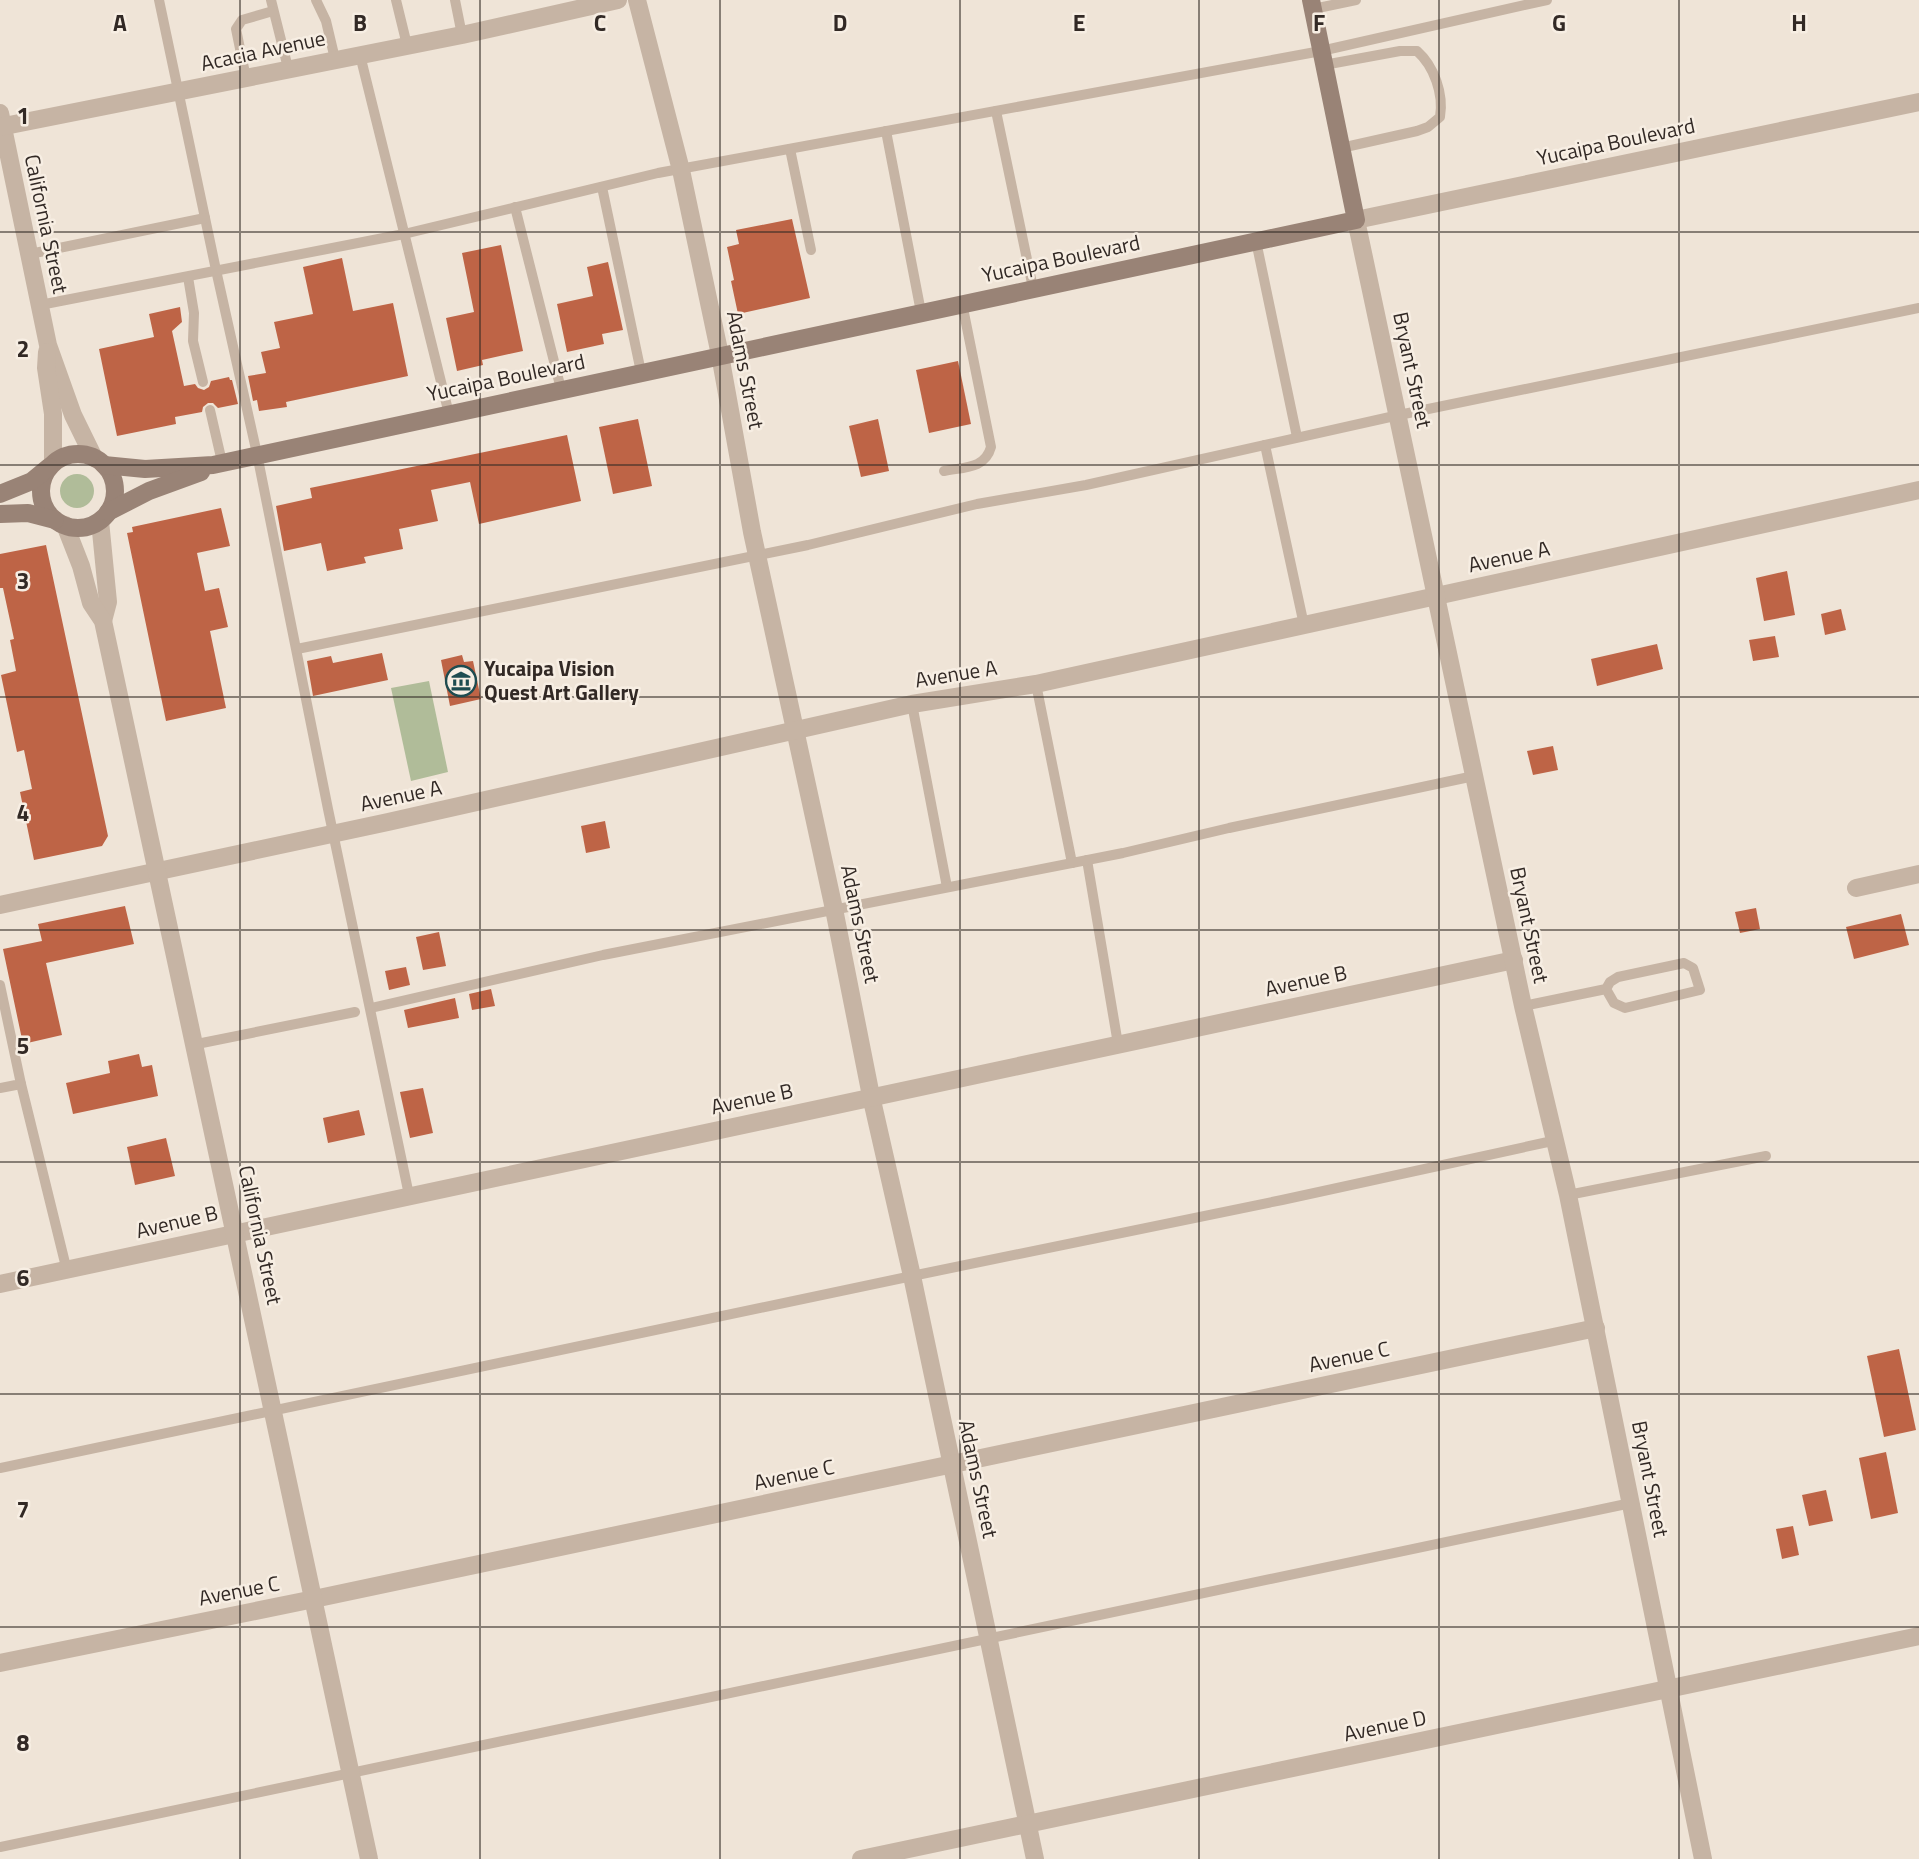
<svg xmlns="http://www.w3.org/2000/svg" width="1919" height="1859" font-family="'Titillium Web',sans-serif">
<rect width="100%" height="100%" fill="#efe4d7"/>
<g fill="#b0bc99">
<circle cx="77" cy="491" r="17"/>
<polygon points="429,681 448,772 411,781 391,688"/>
</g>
<g fill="#be6446">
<polygon points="792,219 810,298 738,314 731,281 734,280 727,247 739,244 736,230"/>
<polygon points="501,245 523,351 482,360 483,365 457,371 446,318 474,312 462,253"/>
<polygon points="342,258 353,311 393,303 408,376 286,402 287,407 259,411 257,400 253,401 248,376 266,373 261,352 280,348 274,322 313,314 303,267"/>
<polygon points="608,262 623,330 602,334 604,344 567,352 557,304 593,296 587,267"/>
<polygon points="180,307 182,322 172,331 184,386 195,384 198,388 204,390 209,387 211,381 229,377 230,380 232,380 238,404 218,408 213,403 208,403 203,407 202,412 175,417 176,424 117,436 99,349 154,337 149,314"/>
<polygon points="958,361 971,424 929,433 916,370"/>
<polygon points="638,419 652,486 613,494 599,427"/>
<polygon points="878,419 889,471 861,477 849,426"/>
<polygon points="567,435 581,501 479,524 470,482 431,490 438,521 399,529 403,549 364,557 366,563 327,571 321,543 284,551 276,506 312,498 310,488"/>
<polygon points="221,508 230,546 197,553 205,591 219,588 228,627 210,631 226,708 166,721 127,533 133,532 132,527"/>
<polygon points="46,545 108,836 102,846 34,860 20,792 32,789 24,750 17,752 1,675 16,671 10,640 14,639 3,588 0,588 0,554"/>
<polygon points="1787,571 1795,615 1764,621 1756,578"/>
<polygon points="1841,609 1846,630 1825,635 1821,614"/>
<polygon points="1775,636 1779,657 1753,661 1749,640"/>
<polygon points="1657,644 1663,669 1597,686 1591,659"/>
<polygon points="382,653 388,680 313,696 307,661 331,656 333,663"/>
<polygon points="462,655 464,662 473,661 481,699 450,706 441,660"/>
<polygon points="1553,746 1558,770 1533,775 1527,751"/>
<polygon points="605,821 610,848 586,853 581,826"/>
<polygon points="125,906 134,944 46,963 62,1035 23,1044 3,949 42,941 38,924"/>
<polygon points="1756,908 1760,929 1740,933 1735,912"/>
<polygon points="1901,914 1909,945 1854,959 1846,927"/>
<polygon points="439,932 446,966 423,970 416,937"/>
<polygon points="406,967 410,985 389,990 385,971"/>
<polygon points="491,989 495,1006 472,1010 469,994"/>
<polygon points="455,998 459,1018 408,1028 404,1010"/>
<polygon points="139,1054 142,1067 152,1065 158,1096 73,1114 66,1083 110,1073 108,1061"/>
<polygon points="423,1088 433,1133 410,1138 400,1092"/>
<polygon points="359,1110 365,1135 328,1143 323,1118"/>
<polygon points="166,1138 175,1176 135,1185 127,1147"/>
<polygon points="1899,1349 1916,1430 1884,1437 1867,1356"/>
<polygon points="1886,1452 1898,1513 1871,1519 1859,1458"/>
<polygon points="1826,1490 1833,1521 1809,1526 1802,1495"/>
<polygon points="1793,1526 1799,1555 1782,1559 1776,1529"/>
</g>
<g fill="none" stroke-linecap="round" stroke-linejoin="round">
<g stroke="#c6b4a4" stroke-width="10">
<polyline points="159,0 216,270 257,454 328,809 409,1195"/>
<polyline points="271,0 288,68"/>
<polyline points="316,0 326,21 335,59"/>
<polyline points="396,0 407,45"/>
<polyline points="455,0 462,35"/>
<polyline points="1313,9 1356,0"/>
<polyline points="360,55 449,414"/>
<path d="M1324 65 1400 51H1417C1434 66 1444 94 1440 117L1428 127 1417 131 1341 148"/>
<polyline points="246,78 236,29 242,20 273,11"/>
<polyline points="996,111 1033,288"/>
<polyline points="886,131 921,312"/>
<polyline points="790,149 811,250"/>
<polyline points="602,187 641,372"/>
<polyline points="515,207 561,389"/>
<polyline points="1256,241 1297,437"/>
<polyline points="30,254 205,218"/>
<polyline points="188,277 194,313 193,341 203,382"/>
<polyline points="40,305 404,234 658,173 1321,51 1547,0"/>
<polyline points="210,410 222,462"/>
<polyline points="1265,445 1304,625"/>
<path d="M944 471C964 467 985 469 991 447L962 303"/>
<polyline points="297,649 808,545 977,504 1086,485 1399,415 1919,308"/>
<polyline points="1036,684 1072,863"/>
<polyline points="912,704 947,887"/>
<polyline points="1087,860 1118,1044"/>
<polyline points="0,985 21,1084 0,1088"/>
<polyline points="1523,1006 1606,989 1610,982 1618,977 1684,963 1693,968 1700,990 1625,1008 1614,1003 1606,989"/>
<polyline points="371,1008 603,955 1123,853 1229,828 1474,776"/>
<polyline points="197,1044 355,1012"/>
<polyline points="21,1084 67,1271"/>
<polyline points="1568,1195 1766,1156"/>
<polyline points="0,1468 912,1276 1282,1200 1557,1140"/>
<polyline points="0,1847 1631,1503"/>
</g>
<g stroke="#c6b4a4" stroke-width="18">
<polyline points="637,0 681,170 720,355 752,532 834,909 871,1096 912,1276 1035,1859"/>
<polyline points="0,113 48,345 73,415 94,458"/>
<polyline points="0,127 462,35 618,0"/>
<polyline points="47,352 46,368 53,414 53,463"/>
<polyline points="1856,888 1919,874"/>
<polyline points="0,905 388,822 912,704 1036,684 1919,490"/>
<polyline points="0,1284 1514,960"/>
<polyline points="0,1663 314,1599 1596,1328"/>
<polyline points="861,1859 1919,1636"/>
</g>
<g stroke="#c6b4a4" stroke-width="18">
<polyline points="100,521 108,602 103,621"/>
<path d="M65 525 81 566 91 603 103 621C195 1033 282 1446 369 1859"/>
<polyline points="1703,1859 1568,1195 1523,1006 1356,220 1919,102"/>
</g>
<g stroke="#998376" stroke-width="18">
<circle cx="78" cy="491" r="37"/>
<polyline points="104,465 145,469 213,465 1356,220 1311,0"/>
<polyline points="0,494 32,481 49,467"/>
<polyline points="108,512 149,491 201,472"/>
<polyline points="0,514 28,513 55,520"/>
</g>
</g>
<path fill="none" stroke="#322925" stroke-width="2" stroke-opacity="0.55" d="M240 0V1859M480 0V1859M720 0V1859M960 0V1859M1199 0V1859M1439 0V1859M1679 0V1859M0 232H1919M0 465H1919M0 697H1919M0 930H1919M0 1162H1919M0 1394H1919M0 1627H1919"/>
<defs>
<g id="museum-ring" transform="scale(1.575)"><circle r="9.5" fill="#f7eee3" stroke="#1e4c50" stroke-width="1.5"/><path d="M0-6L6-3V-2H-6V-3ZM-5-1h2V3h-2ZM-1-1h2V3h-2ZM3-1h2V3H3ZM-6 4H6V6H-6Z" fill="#1e4c50"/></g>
</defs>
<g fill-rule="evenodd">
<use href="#museum-ring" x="461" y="681"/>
</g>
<g text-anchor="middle" stroke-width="5" stroke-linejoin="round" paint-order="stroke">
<g font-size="21" fill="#322925" stroke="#f7eee3">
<text transform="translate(263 51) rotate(-12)" y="7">Acacia Avenue</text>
<text transform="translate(1616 142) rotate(-12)" y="7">Yucaipa Boulevard</text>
<text transform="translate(46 224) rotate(78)" y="7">California Street</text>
<text transform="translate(1061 259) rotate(-12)" y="7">Yucaipa Boulevard</text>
<text transform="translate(745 370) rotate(79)" y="7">Adams Street</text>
<text transform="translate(1412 370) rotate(78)" y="7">Bryant Street</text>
<text transform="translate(506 378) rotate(-12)" y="7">Yucaipa Boulevard</text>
<text transform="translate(1509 557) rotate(-12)" y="7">Avenue A</text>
<text transform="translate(956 674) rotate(-9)" y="7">Avenue A</text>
<text transform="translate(401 796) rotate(-12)" y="7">Avenue A</text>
<text transform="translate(860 924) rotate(78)" y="7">Adams Street</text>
<text transform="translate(1529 925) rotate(78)" y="7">Bryant Street</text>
<text transform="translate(1306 981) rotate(-12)" y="7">Avenue B</text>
<text transform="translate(752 1099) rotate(-12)" y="7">Avenue B</text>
<text transform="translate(177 1222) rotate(-13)" y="7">Avenue B</text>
<text transform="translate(260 1235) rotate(78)" y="7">California Street</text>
<text transform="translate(1349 1357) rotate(-12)" y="7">Avenue C</text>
<text transform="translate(794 1475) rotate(-12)" y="7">Avenue C</text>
<text transform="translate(978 1479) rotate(78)" y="7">Adams Street</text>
<text transform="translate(1650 1479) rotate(79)" y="7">Bryant Street</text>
<text transform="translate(239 1591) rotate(-11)" y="7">Avenue C</text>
<text transform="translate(1385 1726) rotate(-12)" y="7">Avenue D</text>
</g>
<g font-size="21" font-weight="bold" fill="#322925" stroke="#f7eee3" text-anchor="start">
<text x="484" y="676">Yucaipa Vision<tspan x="484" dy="24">Quest Art Gallery</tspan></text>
</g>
</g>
<g font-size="23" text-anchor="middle" font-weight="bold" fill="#322925" stroke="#f7eee3" stroke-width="5" stroke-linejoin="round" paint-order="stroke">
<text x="120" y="31">A</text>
<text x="360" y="31">B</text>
<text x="600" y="31">C</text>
<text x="840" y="31">D</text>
<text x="1079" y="31">E</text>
<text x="1319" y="31">F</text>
<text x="1559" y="31">G</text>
<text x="1799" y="31">H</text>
<text x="23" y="124">1</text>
<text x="23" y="357">2</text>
<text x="23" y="589">3</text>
<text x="23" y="821">4</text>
<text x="23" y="1054">5</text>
<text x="23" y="1286">6</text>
<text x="23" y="1518">7</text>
<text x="23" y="1751">8</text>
</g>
</svg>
